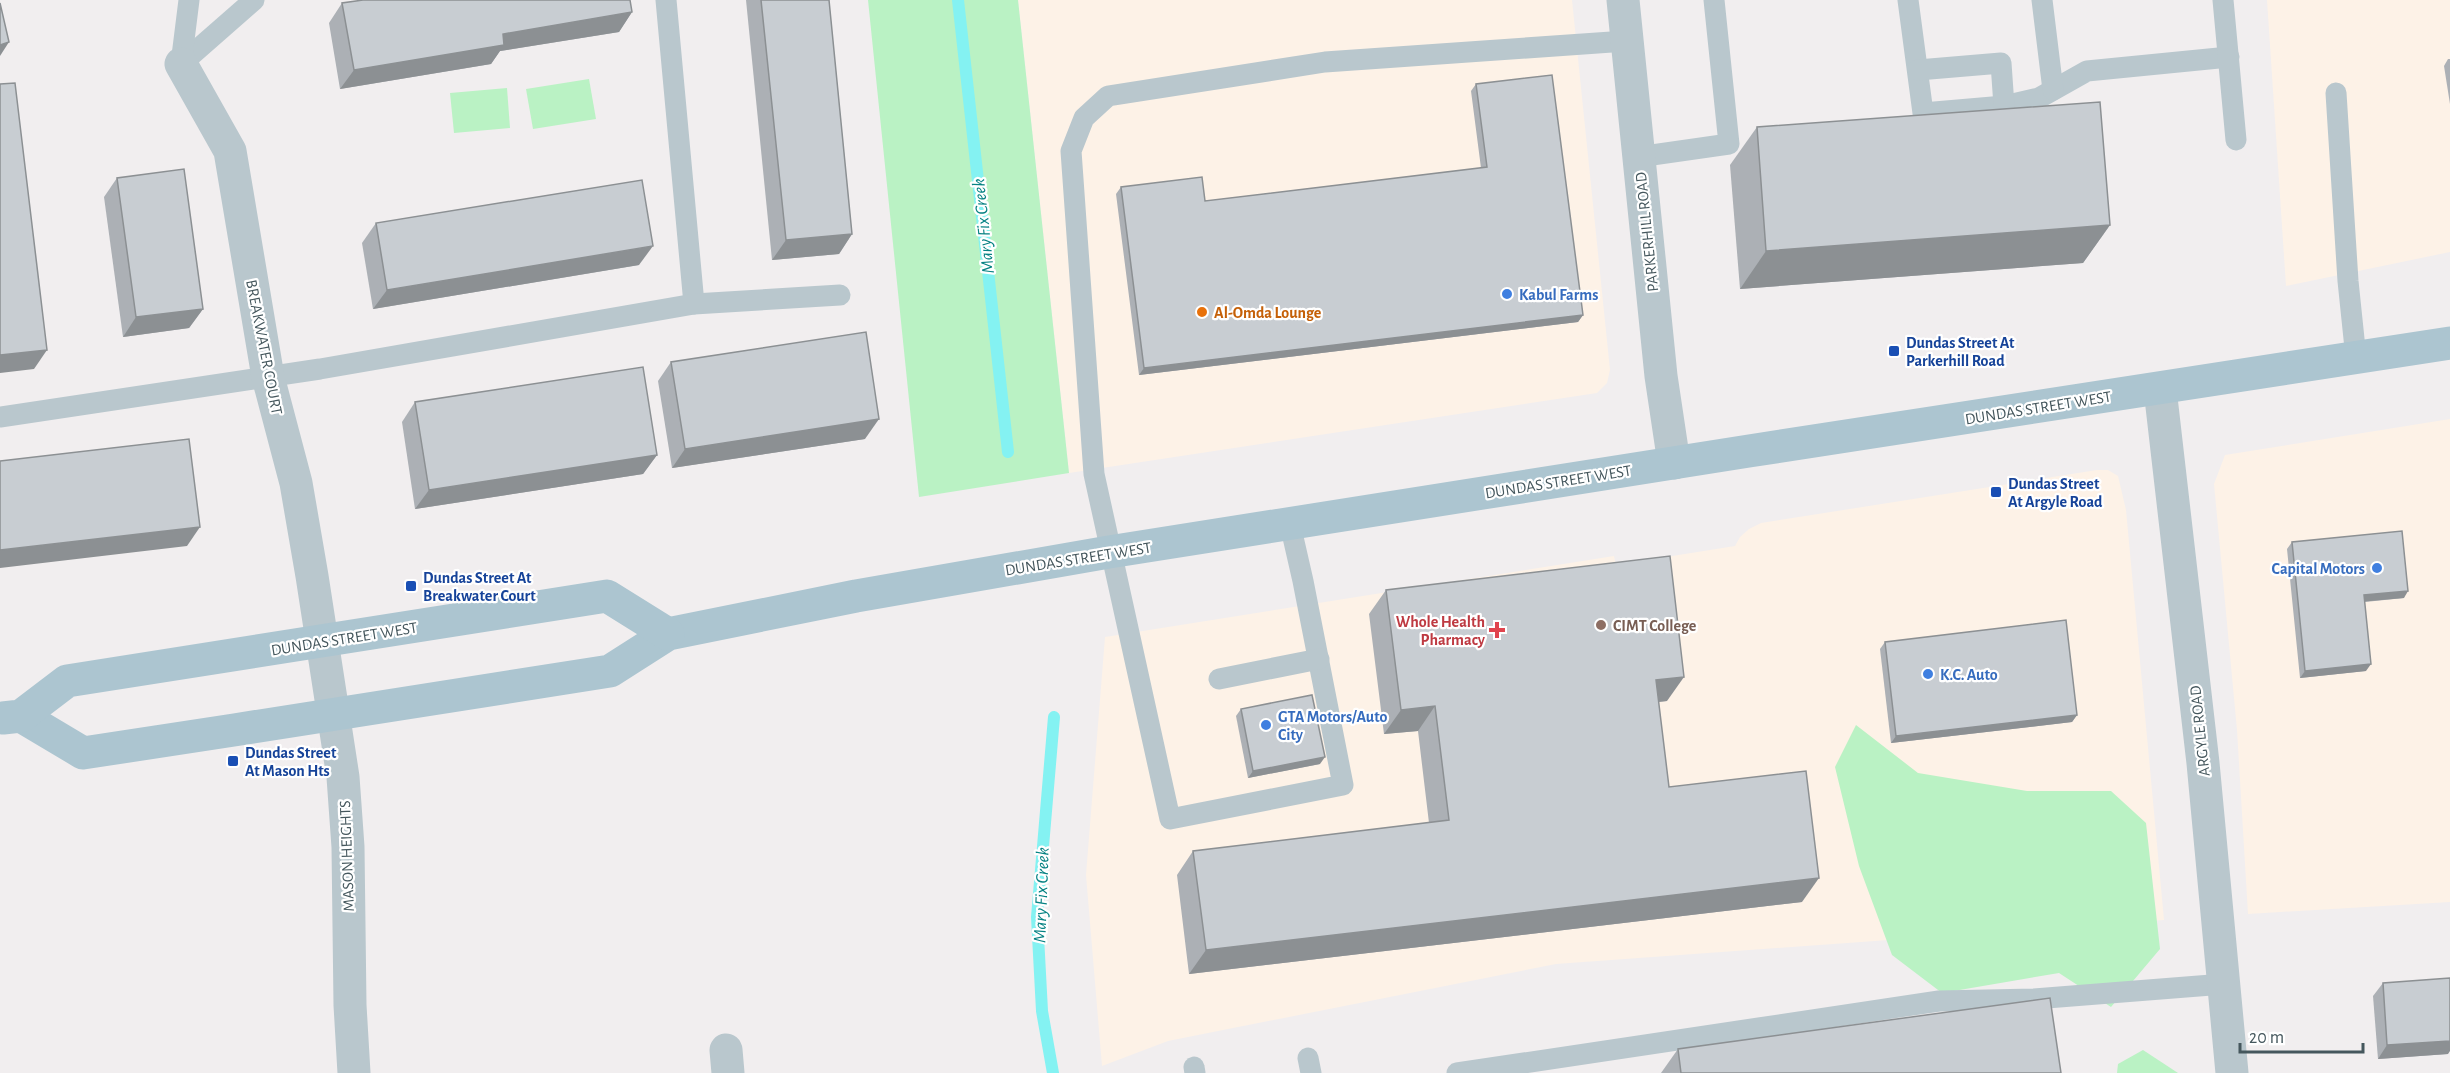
<svg xmlns="http://www.w3.org/2000/svg" width="2450" height="1073" font-family="'Alegreya Sans',sans-serif">
<rect width="100%" height="100%" fill="#f1eeef"/>
<g fill="#fdf2e7">
<polygon points="1018,0 1572,0 1610,370 1607,383 1597,393 1069,473"/>
<polygon points="2267,0 2450,0 2450,252 2286,286"/>
<polygon points="2450,419 2450,902 2248,914 2237,730 2214,484 2225,455"/>
<polygon points="2097,470 2108,470 2118,476 2126,510 2164,920 1556,964 1168,1041 1102,1066 1086,875 1105,637 1614,556 1616,565 1735,546 1740,537 1749,529 1761,523"/>
</g>
<g fill="#baf2c4">
<polygon points="868,0 1018,0 1069,473 919,497"/>
<polygon points="589,79 596,119 533,129 526,89"/>
<polygon points="507,88 510,128 454,133 450,93"/>
<polygon points="1856,725 1918,773 2027,791 2111,791 2146,823 2160,949 2111,1007 2059,973 1942,993 1892,955 1859,866 1835,767"/>
<polygon points="2143,1050 2178,1073 2117,1073 2118,1064"/>
</g>
<g fill="none" stroke-linecap="round" stroke-linejoin="round">
<g stroke="#84f2f2" stroke-width="12">
<polyline points="958,0 1008,452"/>
<polyline points="1053,1073 1042,1011 1037,917 1054,717"/>
</g>
<g stroke="#b9c7cd" stroke-width="21">
<polyline points="666,0 694,304"/>
<polyline points="1908,0 1923,113 2004,106 2039,98 2087,71 2229,57"/>
<polyline points="2042,0 2053,90"/>
<polyline points="2223,0 2236,140"/>
<polyline points="181,64 254,0"/>
<polyline points="181,64 189,0"/>
<polyline points="1918,70 2001,63 2004,106"/>
<polyline points="2336,93 2348,281 2356,358"/>
<polyline points="1638,157 1729,144 1714,0"/>
<polyline points="0,417 320,369 694,304 840,295"/>
<polyline points="1290,524 1303,581 1343,785 1170,819 1094,474 1071,151 1084,118 1108,96 1325,62 1626,41"/>
<polyline points="1219,679 1319,659"/>
<polyline points="1308,1058 1311,1073"/>
<polyline points="1194,1067 1195,1073"/>
<polyline points="1457,1073 1939,1001 2034,999 2224,984"/>
</g>
<g stroke="#b9c7cd" stroke-width="33">
<polyline points="1623,0 1661,376 1674,463"/>
<polyline points="181,64 230,151 268,377 296,483 312,576 343,777 348,847 350,1005 354,1073"/>
<polyline points="2160,389 2203,763 2232,1073"/>
<polyline points="726,1050 728,1073"/>
</g>
<g stroke="#acc5d0" stroke-width="33">
<polyline points="21,716 83,753 234,730 610,671 668,634 856,596 1109,552 1749,451 2450,343"/>
<polyline points="3,718 21,716 67,681 607,596 668,634"/>
</g>
</g>
<g fill="#acb0b5">
<polygon points="746,0 829,0 852,234 839,254 772,260"/>
<polygon points="342,3 632,12 619,32 500,51 491,64 340,89 329,23"/>
<polygon points="2448,59 2450,59 2450,104 2444,66"/>
<polygon points="1476,84 1583,315 1578,322 1139,375 1116,194 1121,187 1205,201 1481,168 1471,91"/>
<polygon points="1757,127 2110,225 2083,263 1740,289 1730,165"/>
<polygon points="117,178 203,309 189,328 123,337 104,197"/>
<polygon points="376,223 639,265 373,309 362,243"/>
<polygon points="671,362 865,439 672,468 658,381"/>
<polygon points="415,402 657,455 643,474 415,509 402,422"/>
<polygon points="2292,542 2404,598 2365,602 2366,671 2300,678 2287,549"/>
<polygon points="1386,590 1667,701 1658,702 1669,787 1802,902 1189,974 1177,875 1193,851 1429,823 1418,731 1384,734 1369,614"/>
<polygon points="1885,642 2077,715 2072,722 1891,743 1880,649"/>
<polygon points="1241,709 1320,764 1248,778 1236,716"/>
<polygon points="2383,983 2448,1054 2378,1059 2373,996"/>
<polygon points="1678,1049 2061,1073 1661,1073"/>
</g>
<g fill="#8c9093">
<polygon points="632,12 619,32 500,51 491,64 340,89 354,70 503,34"/>
<polygon points="9,42 0,56 0,45"/>
<polygon points="2110,225 2083,263 1740,289 1766,251"/>
<polygon points="852,234 839,254 772,260 786,240"/>
<polygon points="653,246 639,265 373,309 387,290"/>
<polygon points="203,309 189,328 123,337 136,317"/>
<polygon points="1583,315 1578,322 1139,375 1144,368"/>
<polygon points="47,350 34,369 0,373 0,355"/>
<polygon points="879,419 865,439 672,468 685,449"/>
<polygon points="657,455 643,474 415,509 429,490"/>
<polygon points="200,527 187,546 0,568 0,550"/>
<polygon points="2408,591 2404,598 2359,602 2364,595"/>
<polygon points="2371,664 2366,671 2300,678 2305,671"/>
<polygon points="1684,677 1667,701 1639,704 1656,680"/>
<polygon points="1435,706 1418,731 1384,734 1401,710"/>
<polygon points="2077,715 2072,722 1891,743 1896,736"/>
<polygon points="1325,757 1320,764 1248,778 1253,771"/>
<polygon points="1819,878 1802,902 1189,974 1206,950"/>
<polygon points="2450,1041 2450,1051 2448,1054 2378,1059 2387,1045"/>
</g>
<g fill="#c8cdd2" stroke="#8c9093" stroke-width="1.5">
<polygon points="363,0 630,0 632,12 503,34 504,45 354,70 342,3"/>
<polygon points="761,0 829,0 852,234 786,240"/>
<polygon points="0,3 9,42 0,45"/>
<polygon points="1552,75 1583,315 1144,368 1121,187 1202,177 1205,201 1487,167 1476,84"/>
<polygon points="15,83 47,350 0,355 0,84"/>
<polygon points="2100,102 2110,225 1766,251 1757,127"/>
<polygon points="184,169 203,309 136,317 117,178"/>
<polygon points="642,180 653,246 387,290 376,223"/>
<polygon points="866,332 879,419 685,449 671,362"/>
<polygon points="643,367 657,455 429,490 415,402"/>
<polygon points="189,439 200,527 0,550 0,461"/>
<polygon points="2402,531 2408,591 2364,595 2371,664 2305,671 2292,542"/>
<polygon points="1670,556 1684,677 1656,680 1669,787 1806,771 1819,878 1206,950 1193,851 1449,820 1435,706 1401,710 1386,590"/>
<polygon points="2066,620 2077,715 1896,736 1885,642"/>
<polygon points="1312,695 1325,757 1253,771 1241,709"/>
<polygon points="2450,978 2450,1041 2387,1045 2383,983"/>
<polygon points="2050,998 2061,1073 1681,1073 1678,1049"/>
</g>
<g fill="#3f7fe0" stroke="#fff" stroke-width="2">
<circle cx="1507" cy="294" r="6"/>
<circle cx="2377" cy="568" r="6"/>
<circle cx="1928" cy="674" r="6"/>
<circle cx="1266" cy="725" r="6"/>
</g>
<circle fill="#e8710a" stroke="#fff" stroke-width="2" cx="1202" cy="312" r="6"/>
<g fill="#1a4fb4" stroke="#fff" stroke-width="2">
<rect x="1888" y="345" width="12" height="12" rx="3"/>
<rect x="1990" y="486" width="12" height="12" rx="3"/>
<rect x="405" y="580" width="12" height="12" rx="3"/>
<rect x="227" y="755" width="12" height="12" rx="3"/>
</g>
<circle fill="#8d6e63" stroke="#fff" stroke-width="2" cx="1601" cy="625" r="6"/>
<path fill="#e0444e" stroke="#fff" stroke-width="2" d="M1494 621h6v6h6v6h-6v6h-6v-6h-6v-6h6z"/>
<g text-anchor="middle" stroke-width="4.5" stroke-linejoin="round" paint-order="stroke">
<g font-size="16" fill="#45575d" stroke="#fff">
<text transform="translate(1646 232) rotate(-96)" y="6">PARKERHILL ROAD</text>
<text transform="translate(265 347) rotate(79)" y="6">BREAKWATER COURT</text>
<text transform="translate(2038 407) rotate(-9)" y="6">DUNDAS STREET WEST</text>
<text transform="translate(1558 481) rotate(-9)" y="6">DUNDAS STREET WEST</text>
<text transform="translate(1078 558) rotate(-9)" y="6">DUNDAS STREET WEST</text>
<text transform="translate(344 638) rotate(-9)" y="6">DUNDAS STREET WEST</text>
<text transform="translate(2199 731) rotate(-96)" y="6">ARGYLE ROAD</text>
<text transform="translate(346 856) rotate(-92)" y="6">MASON HEIGHTS</text>
</g>
<g font-size="16" font-weight="bold" fill="#366cbe" stroke="#fff" text-anchor="start">
<text x="1519" y="300">Kabul Farms</text>
<text x="2365" y="574" text-anchor="end">Capital Motors</text>
<text x="1940" y="680">K.C. Auto</text>
<text x="1278" y="722">GTA Motors/Auto<tspan x="1278" dy="18">City</tspan></text>
</g>
<g font-size="16" font-weight="bold" fill="#c56008" stroke="#fff" text-anchor="start">
<text x="1214" y="318">Al-Omda Lounge</text>
</g>
<g font-size="16" font-weight="bold" fill="#164399" stroke="#fff" text-anchor="start">
<text x="1906" y="348">Dundas Street At<tspan x="1906" dy="18">Parkerhill Road</tspan></text>
<text x="2008" y="489">Dundas Street<tspan x="2008" dy="18">At Argyle Road</tspan></text>
<text x="423" y="583">Dundas Street At<tspan x="423" dy="18">Breakwater Court</tspan></text>
<text x="245" y="758">Dundas Street<tspan x="245" dy="18">At Mason Hts</tspan></text>
</g>
<g font-size="16" font-weight="bold" fill="#be3a42" stroke="#fff" text-anchor="end">
<text x="1485" y="627">Whole Health<tspan x="1485" dy="18">Pharmacy</tspan></text>
</g>
<g font-size="16" font-weight="bold" fill="#785e54" stroke="#fff" text-anchor="start">
<text x="1613" y="631">CIMT College</text>
</g>
<g font-size="18" font-style="italic" fill="#068283" stroke="#fff">
<text transform="translate(983 226) rotate(-96)" y="6">Mary Fix Creek</text>
<text transform="translate(1041 895) rotate(-88)" y="6">Mary Fix Creek</text>
</g>
</g>
<path d="M2240 1043v9h123v-9" fill="none" stroke="#45575d" stroke-width="3"/>
<text x="2249" y="1043" font-size="18" fill="#45575d" stroke="#ffffff" stroke-width="4.5" paint-order="stroke">20 m</text>
</svg>
